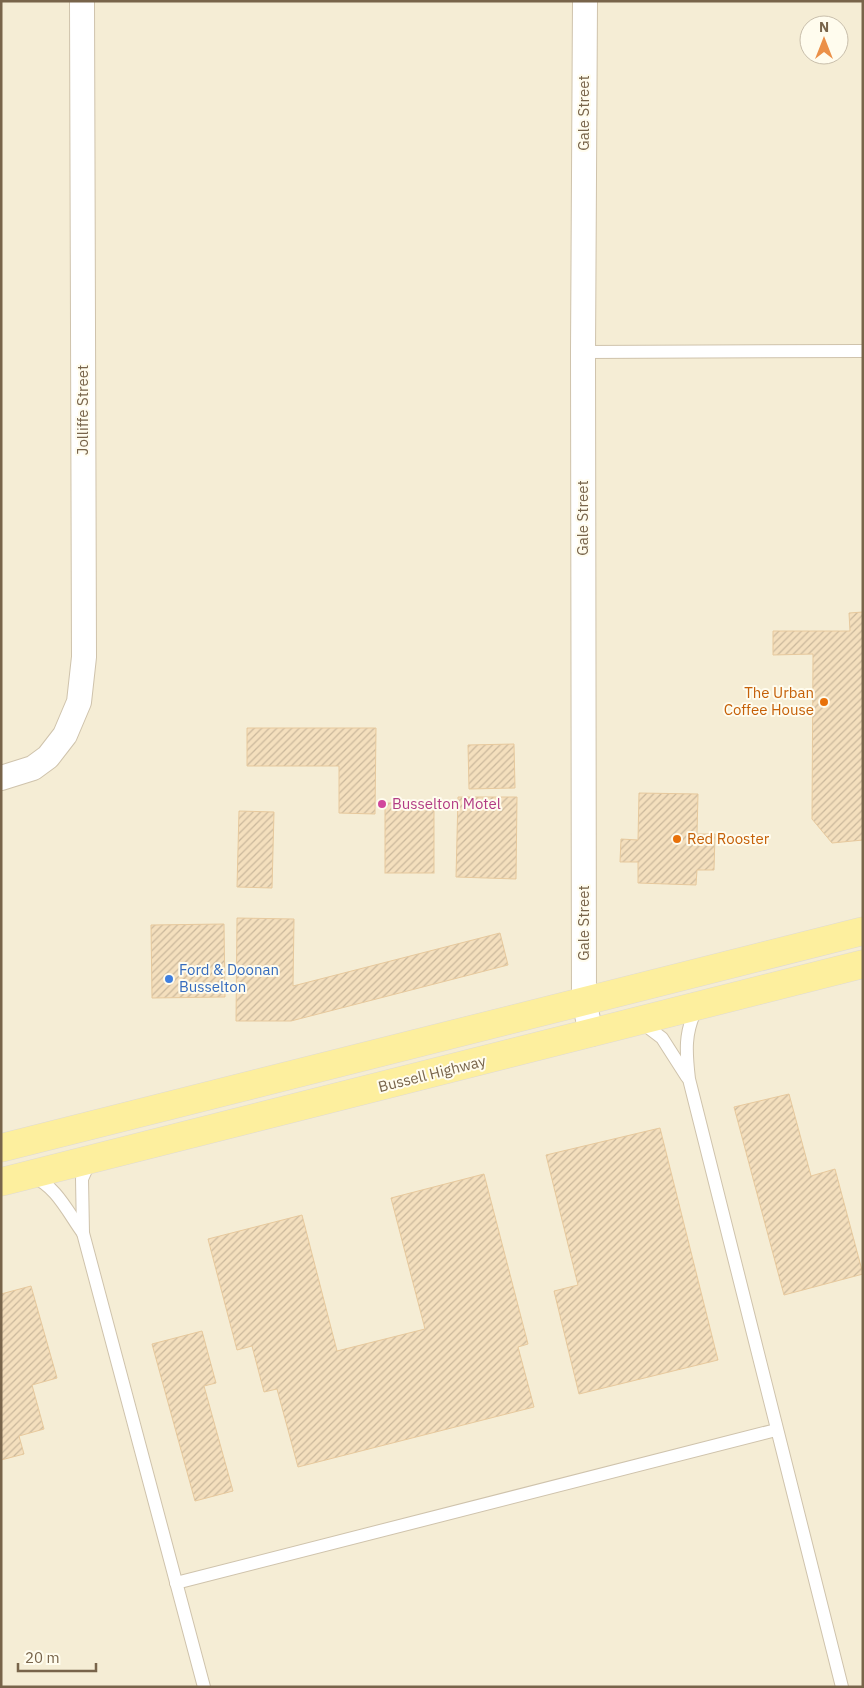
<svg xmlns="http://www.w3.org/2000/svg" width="864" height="1688" font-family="'IBM Plex Sans',sans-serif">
<defs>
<pattern id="building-hatch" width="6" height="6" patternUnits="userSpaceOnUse" patternTransform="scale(1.25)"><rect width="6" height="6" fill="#f4dfbd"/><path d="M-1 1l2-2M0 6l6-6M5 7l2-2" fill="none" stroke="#cab89c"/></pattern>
</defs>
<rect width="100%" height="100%" fill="#fdf9e7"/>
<path fill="#f5edd5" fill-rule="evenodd" d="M1 1H863V1687H1ZM809 25H839V55H809Z"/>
<g fill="url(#building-hatch)" stroke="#e7c99d">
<polygon points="863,612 863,840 832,843 812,819 813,654 773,655 773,631 850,631 849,613"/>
<polygon points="247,728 376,728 375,814 339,813 339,766 247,766"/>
<polygon points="514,744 515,788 469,789 468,745"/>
<polygon points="639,793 698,794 697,834 715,834 714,870 697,870 696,885 638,883 638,862 620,862 621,839 638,840"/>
<polygon points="458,797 517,797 516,879 456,877"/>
<rect x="385" y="803" width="49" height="70"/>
<polygon points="239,811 274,812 272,888 237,887"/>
<polygon points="237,918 294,919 293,986 500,933 508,965 291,1021 236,1021"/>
<polygon points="224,924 225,997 152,998 151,925"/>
<polygon points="789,1094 811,1176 835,1169 863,1274 784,1295 734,1107"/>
<polygon points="660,1128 718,1360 579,1394 554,1291 578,1285 546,1155"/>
<polygon points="484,1174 528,1344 518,1347 534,1407 298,1467 277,1389 264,1392 252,1346 237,1350 208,1239 302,1215 337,1351 425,1329 391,1198"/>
<polygon points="31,1286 57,1378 32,1385 44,1429 19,1436 24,1454 1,1460 1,1294"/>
<polygon points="202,1331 216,1383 204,1386 233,1491 195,1501 152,1344"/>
</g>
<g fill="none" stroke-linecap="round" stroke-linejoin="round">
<g stroke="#cfc3ac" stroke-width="14">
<g id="lane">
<polyline points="583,352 863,351"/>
<path d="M697 1008C684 1032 686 1053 689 1079L842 1687"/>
<polyline points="641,1022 662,1038 687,1077"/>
<polyline points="90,1161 82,1179 83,1233 204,1687"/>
<path d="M32 1177C55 1184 69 1214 83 1233"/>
<polyline points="176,1583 776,1430"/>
</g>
</g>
<g stroke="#cfc3ac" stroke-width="26">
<g id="street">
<polyline points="585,1 583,352 584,1000 591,1034"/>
<polyline points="1,778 33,768 48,757 65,735 79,702 84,657 82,1"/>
</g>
</g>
<g stroke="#dfdad4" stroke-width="29">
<g id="primary">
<polyline points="1,1148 863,931"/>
<polyline points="1,1182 863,964"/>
</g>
</g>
<use href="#lane" stroke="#fff" stroke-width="12"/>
<use href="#street" stroke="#fff" stroke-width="24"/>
<use href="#primary" stroke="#fdef9e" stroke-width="28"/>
</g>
<g fill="#e8710a" stroke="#fffcee" stroke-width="2">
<circle cx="824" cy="702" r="5"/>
<circle cx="677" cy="839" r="5"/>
</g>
<circle fill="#d1479c" stroke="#fffcee" stroke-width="2" cx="382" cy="804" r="5"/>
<circle fill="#3f7fe0" stroke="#fffcee" stroke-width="2" cx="169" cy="979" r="5"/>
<g text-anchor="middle" stroke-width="4" stroke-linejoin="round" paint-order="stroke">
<g font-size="15" fill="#78644a" stroke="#fffcee">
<text transform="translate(584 113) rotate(-90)" y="5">Gale Street</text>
<text transform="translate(83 410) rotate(-90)" y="5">Jolliffe Street</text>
<text transform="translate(583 518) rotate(-90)" y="5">Gale Street</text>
<text transform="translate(584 923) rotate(-90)" y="5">Gale Street</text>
<text transform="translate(432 1074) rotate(-14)" y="5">Bussell Highway</text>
</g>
<g font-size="15" fill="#c56008" stroke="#fffcee" text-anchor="end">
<text x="814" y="698">The Urban<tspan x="814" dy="17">Coffee House</tspan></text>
<text x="687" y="844" text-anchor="start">Red Rooster</text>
</g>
<g font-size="15" fill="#b23c85" stroke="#fffcee" text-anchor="start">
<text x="392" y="809">Busselton Motel</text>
</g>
<g font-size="15" fill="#366cbe" stroke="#fffcee" text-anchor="start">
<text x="179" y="975">Ford &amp; Doonan<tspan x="179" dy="17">Busselton</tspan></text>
</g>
</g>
<rect width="864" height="1688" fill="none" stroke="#78644a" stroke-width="5"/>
<g transform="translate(824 40)"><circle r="24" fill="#fffcee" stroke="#c9bfac"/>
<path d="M0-4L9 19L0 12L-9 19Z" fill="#eb9048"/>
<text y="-8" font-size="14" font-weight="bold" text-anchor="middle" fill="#78644a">N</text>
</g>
<path d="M18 1663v8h78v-8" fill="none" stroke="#78644a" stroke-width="2.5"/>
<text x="25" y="1663" font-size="15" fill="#78644a" stroke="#fffcee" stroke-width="4" paint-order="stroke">20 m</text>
</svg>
